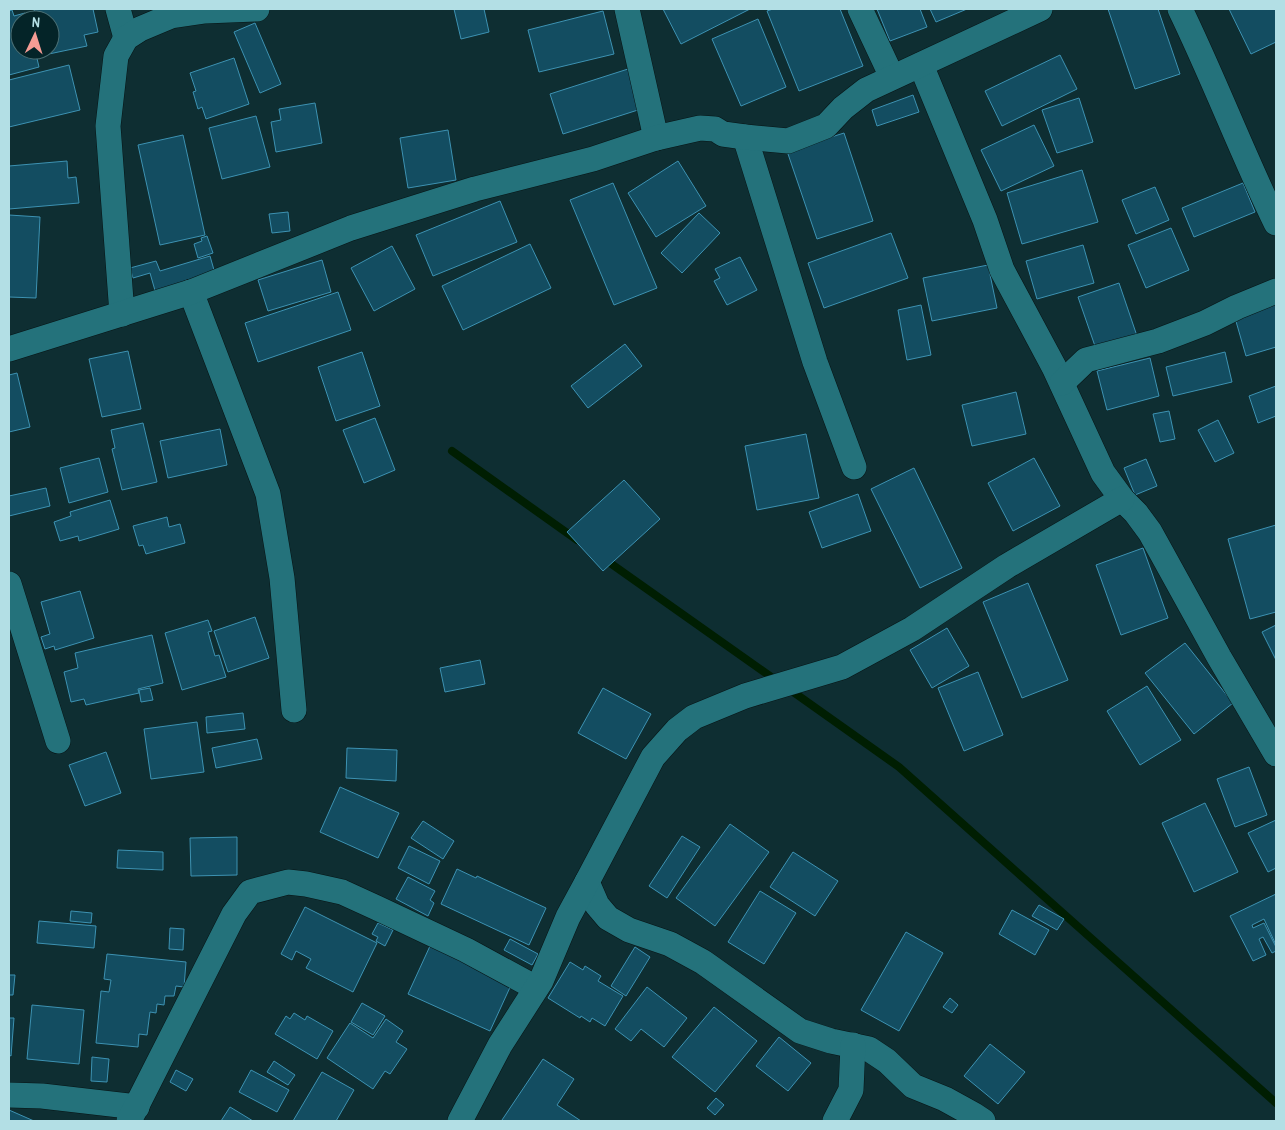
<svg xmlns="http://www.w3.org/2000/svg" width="1285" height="1130" font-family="'Archivo Narrow',sans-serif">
<rect width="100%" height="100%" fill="#0e2e32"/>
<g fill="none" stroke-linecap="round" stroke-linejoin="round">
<g stroke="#001e02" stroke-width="8">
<polyline points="452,451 577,540"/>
<polyline points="603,558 777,681"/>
<polyline points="789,689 899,767 1276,1103"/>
</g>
</g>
<g fill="#134d61" stroke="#3d92b2">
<polygon points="34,9 93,9 98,32 84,35 87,46 44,55 42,50 50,50 50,20 36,20"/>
<polygon points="454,9 484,9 489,32 461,39"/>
<polygon points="663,9 750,9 681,44"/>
<polygon points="773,9 840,9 863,66 799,91 767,11"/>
<polygon points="877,9 920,9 927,27 890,41"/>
<polygon points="930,9 967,9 936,22"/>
<polygon points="1108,9 1158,9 1180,74 1135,89"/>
<polygon points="1229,9 1276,9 1276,42 1251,54"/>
<polygon points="12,10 14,16 25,13 27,20 20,20 20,50 35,50 39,67 9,75 9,11"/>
<polygon points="603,11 614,54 539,72 528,30"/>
<polygon points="758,19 786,87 741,106 712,39"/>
<polygon points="255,23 281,84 260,93 234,32"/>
<polygon points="1060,55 1077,89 1002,126 985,91"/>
<polygon points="234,58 249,104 206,119 202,107 198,109 193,92 196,91 190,73"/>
<polygon points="69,65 80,110 9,127 9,80"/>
<polygon points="628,69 641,109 563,134 550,94"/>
<polygon points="913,95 919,112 877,126 872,110"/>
<polygon points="1079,98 1093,142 1057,153 1042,110"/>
<polygon points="315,103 322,143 276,152 271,122 281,120 279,109"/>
<polygon points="256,116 270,167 222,179 209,128"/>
<polygon points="1034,125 1054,166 1001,191 981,150"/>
<polygon points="448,130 456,180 408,188 400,138"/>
<polygon points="844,133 873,221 817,239 787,151"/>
<polygon points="183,135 205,235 160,245 138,145"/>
<polygon points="67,161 68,178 76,177 79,203 9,209 9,166"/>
<polygon points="678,161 706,206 656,237 628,193"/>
<polygon points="1082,170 1098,222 1022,244 1007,193"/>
<polygon points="613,183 657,288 614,305 570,200"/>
<polygon points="1243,183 1255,212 1194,237 1182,208"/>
<polygon points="1155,187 1169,220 1136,234 1122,200"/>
<polygon points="500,201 517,242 433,276 416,235"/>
<polygon points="288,212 290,231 272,233 269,214"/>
<polygon points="699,213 720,233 682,273 661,253"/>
<polygon points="9,215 40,217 36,298 9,297"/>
<polygon points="1171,228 1189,270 1146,288 1128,245"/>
<polygon points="891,233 908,278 824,308 808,263"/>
<polygon points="207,236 213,253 198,258 194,244 202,241 201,238"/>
<polygon points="530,244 551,288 463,330 442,286"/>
<polygon points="1083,245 1094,283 1037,299 1026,261"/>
<polygon points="392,246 415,289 374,311 351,268"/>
<polygon points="210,256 216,277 156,294 150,273 133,278 130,268 156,261 160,271"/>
<polygon points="740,257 757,290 727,305 714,281 720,278 715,269"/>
<polygon points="322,260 331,292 268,311 258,280"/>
<polygon points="988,265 997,308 932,321 923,278"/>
<polygon points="1119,283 1137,336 1096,349 1078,297"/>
<polygon points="338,292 351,330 258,362 245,323"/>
<polygon points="1276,299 1276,347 1246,356 1233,311"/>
<polygon points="921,305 931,355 907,360 898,310"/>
<polygon points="625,344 642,366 588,408 571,386"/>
<polygon points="128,351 141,409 102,417 89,359"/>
<polygon points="362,352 380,406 336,421 318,367"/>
<polygon points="1225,352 1232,382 1173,396 1166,367"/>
<polygon points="1150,358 1159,396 1107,410 1097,371"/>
<polygon points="17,373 30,427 9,432 9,375"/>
<polygon points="1276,386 1276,416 1258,423 1249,396"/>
<polygon points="1016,392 1026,434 972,446 962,405"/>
<polygon points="1169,411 1175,439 1160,442 1153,414"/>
<polygon points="375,418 395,470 364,483 343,430"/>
<polygon points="1218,420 1234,453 1215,462 1198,430"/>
<polygon points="143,423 157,482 122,490 112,449 115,448 111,430"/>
<polygon points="220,429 227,465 168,478 160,441"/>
<polygon points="806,434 819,498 757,510 745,446"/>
<polygon points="99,458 108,492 69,503 60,468"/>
<polygon points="1034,458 1060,506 1013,531 988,483"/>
<polygon points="1146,459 1157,486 1135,495 1124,468"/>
<polygon points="914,468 962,568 920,588 871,489"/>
<polygon points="624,480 660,519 603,571 567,532"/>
<polygon points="46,488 50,506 9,516 9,496"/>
<polygon points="858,494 871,531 822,548 809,512"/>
<polygon points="110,500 119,529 79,541 78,536 60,541 54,522 71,516 70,512"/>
<polygon points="167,517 169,527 180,524 185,543 146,554 143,545 139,546 133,526"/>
<polygon points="1276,525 1276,612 1250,619 1228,539"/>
<polygon points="1143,548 1168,618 1121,635 1096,565"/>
<polygon points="1028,583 1068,680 1022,698 983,602"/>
<polygon points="80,591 94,638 55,650 54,646 45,649 41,637 50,634 41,602"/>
<polygon points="255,617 269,658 228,672 214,631"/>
<polygon points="208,620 212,631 208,632 215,656 219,655 226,677 182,690 165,633"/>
<polygon points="1276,625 1276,660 1262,632"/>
<polygon points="947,628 969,666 932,688 910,650"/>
<polygon points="152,635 163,683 138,689 139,693 86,705 84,699 71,702 64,672 78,668 75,653"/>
<polygon points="1185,643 1233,703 1194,734 1145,673"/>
<polygon points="480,660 485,684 445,692 440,668"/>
<polygon points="978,672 1003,735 964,751 938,688"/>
<polygon points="1147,686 1181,740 1140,765 1107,711"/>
<polygon points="150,688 153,700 141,702 139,690"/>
<polygon points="603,688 651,714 626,759 578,733"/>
<polygon points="243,713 245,729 207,733 206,717"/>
<polygon points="197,722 204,772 151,779 144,729"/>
<polygon points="257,739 262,759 216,768 212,748"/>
<polygon points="347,748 397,750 396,781 346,778"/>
<polygon points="106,752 121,793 85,806 69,765"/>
<polygon points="1249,767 1267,815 1235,827 1217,779"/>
<polygon points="340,787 399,813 378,858 320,832"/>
<polygon points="1205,803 1238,872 1194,892 1162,823"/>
<polygon points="1276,820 1276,868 1268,872 1248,833"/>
<polygon points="423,821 454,841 443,859 411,838"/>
<polygon points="730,824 769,852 715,926 676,898"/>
<polygon points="682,836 700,847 667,898 649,886"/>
<polygon points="237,837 237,875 191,876 190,838"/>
<polygon points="409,846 440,861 429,884 398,868"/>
<polygon points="118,850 163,852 163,870 117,868"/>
<polygon points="793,852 838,881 815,916 770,887"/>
<polygon points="457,869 476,878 477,876 546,908 529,945 441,904"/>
<polygon points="408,877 435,891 430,900 434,903 428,916 396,899"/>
<polygon points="760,891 796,913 764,964 728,942"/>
<polygon points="1276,894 1276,945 1264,919 1252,925 1253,928 1264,923 1276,947 1276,951 1272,953 1263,937 1259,939 1266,955 1253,961 1230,916"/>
<polygon points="1039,905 1064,919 1057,930 1032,916"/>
<polygon points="305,907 377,943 353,992 306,968 311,959 296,951 292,960 281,954"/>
<polygon points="1012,910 1049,930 1035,955 999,934"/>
<polygon points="71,911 92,913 91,923 70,921"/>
<polygon points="39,921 96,926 94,948 37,943"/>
<polygon points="378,923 393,930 385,946 376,941 378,937 372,934"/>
<polygon points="170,928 184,929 183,950 169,949"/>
<polygon points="906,932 943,953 899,1031 861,1010"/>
<polygon points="510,939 538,954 532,965 504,950"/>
<polygon points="430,946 512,983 490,1031 408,994"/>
<polygon points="635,947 650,957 626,996 611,986"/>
<polygon points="107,954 186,962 184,987 176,986 174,996 165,996 164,1005 157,1004 156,1013 150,1012 147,1035 139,1034 138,1047 96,1043 101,991 109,992 111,980 104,979"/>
<polygon points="570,962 583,970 585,966 601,976 598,981 623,996 605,1026 592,1018 590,1022 581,1016 580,1018 548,998"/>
<polygon points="9,975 15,975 13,995 9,995"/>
<polygon points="647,987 687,1018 664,1047 641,1029 631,1041 615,1029"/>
<polygon points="950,998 958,1005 952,1013 943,1007"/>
<polygon points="362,1003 385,1016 373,1035 351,1022"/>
<polygon points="32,1005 84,1010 79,1064 27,1059"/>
<polygon points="714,1007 757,1041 715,1092 672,1057"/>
<polygon points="294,1013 305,1020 307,1016 333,1031 317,1059 275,1034 286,1016 290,1019"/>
<polygon points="9,1018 14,1018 11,1056 9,1055"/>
<polygon points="386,1019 403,1031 396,1042 407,1049 390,1074 385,1071 373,1089 327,1058 350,1023 373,1038"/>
<polygon points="779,1037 811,1063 788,1091 756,1066"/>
<polygon points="990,1044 1025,1072 998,1104 964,1076"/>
<polygon points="92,1057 109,1059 107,1082 91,1081"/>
<polygon points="543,1059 574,1079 557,1105 581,1121 503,1121 502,1120"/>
<polygon points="274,1061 295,1075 288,1085 267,1072"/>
<polygon points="176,1070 193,1079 186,1091 170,1082"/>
<polygon points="251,1070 289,1090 277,1112 239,1092"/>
<polygon points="322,1072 354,1090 336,1121 293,1121"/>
<polygon points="716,1098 724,1105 715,1115 707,1108"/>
<polygon points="230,1107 253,1121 221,1121"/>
<polygon points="9,1110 34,1121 9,1121"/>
</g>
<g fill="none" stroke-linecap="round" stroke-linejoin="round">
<g stroke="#071415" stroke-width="26">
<g id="minor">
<polyline points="118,9 126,38"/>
<polyline points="627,9 656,138"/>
<polyline points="860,9 892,77"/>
<path d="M1180 9C1214 79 1242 153 1276 223"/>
<polyline points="921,65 985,220 1002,270 1054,367 1103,473 1122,499 1136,513 1150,532 1219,657 1276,754"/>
<polyline points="745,137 815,362 854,467"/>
<polyline points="191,292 268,494 282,578 294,710"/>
<polyline points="122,314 108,126 116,56 126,38 140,29 171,16 205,11 257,9"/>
<polyline points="9,349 191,292 351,228 475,189 593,159 656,138 700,128 715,129 723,134 745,137 788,141 826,126 843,108 866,90 1040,9"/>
<polyline points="1062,383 1086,360 1158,341 1205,323 1237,307 1276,291"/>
<polyline points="9,584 58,741"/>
<polyline points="587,882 597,905 608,918 629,930 670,944 703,962 800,1031 831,1041 869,1049 887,1061 913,1086 945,1099 974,1115 983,1121"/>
<polyline points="9,1095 42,1096 137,1107"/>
<polyline points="129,1121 234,914 250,892 288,882 306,884 342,892 377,908 466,950 536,988"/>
<polyline points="460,1121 500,1045 541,981 568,917 587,882 653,757 677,730 694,717 745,696 842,667 912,629 1007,566 1122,499"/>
<polyline points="835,1121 851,1090 853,1045"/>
</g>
</g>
<use href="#minor" stroke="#24727b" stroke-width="25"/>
</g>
<rect width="1285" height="1130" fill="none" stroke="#b3dfe5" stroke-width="20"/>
<g transform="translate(35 35) rotate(4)"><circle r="24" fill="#042428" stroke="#4a6f74"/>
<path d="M0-4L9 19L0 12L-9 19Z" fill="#f59c94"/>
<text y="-8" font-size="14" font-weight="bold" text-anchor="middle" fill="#b3dfe5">N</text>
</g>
</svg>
